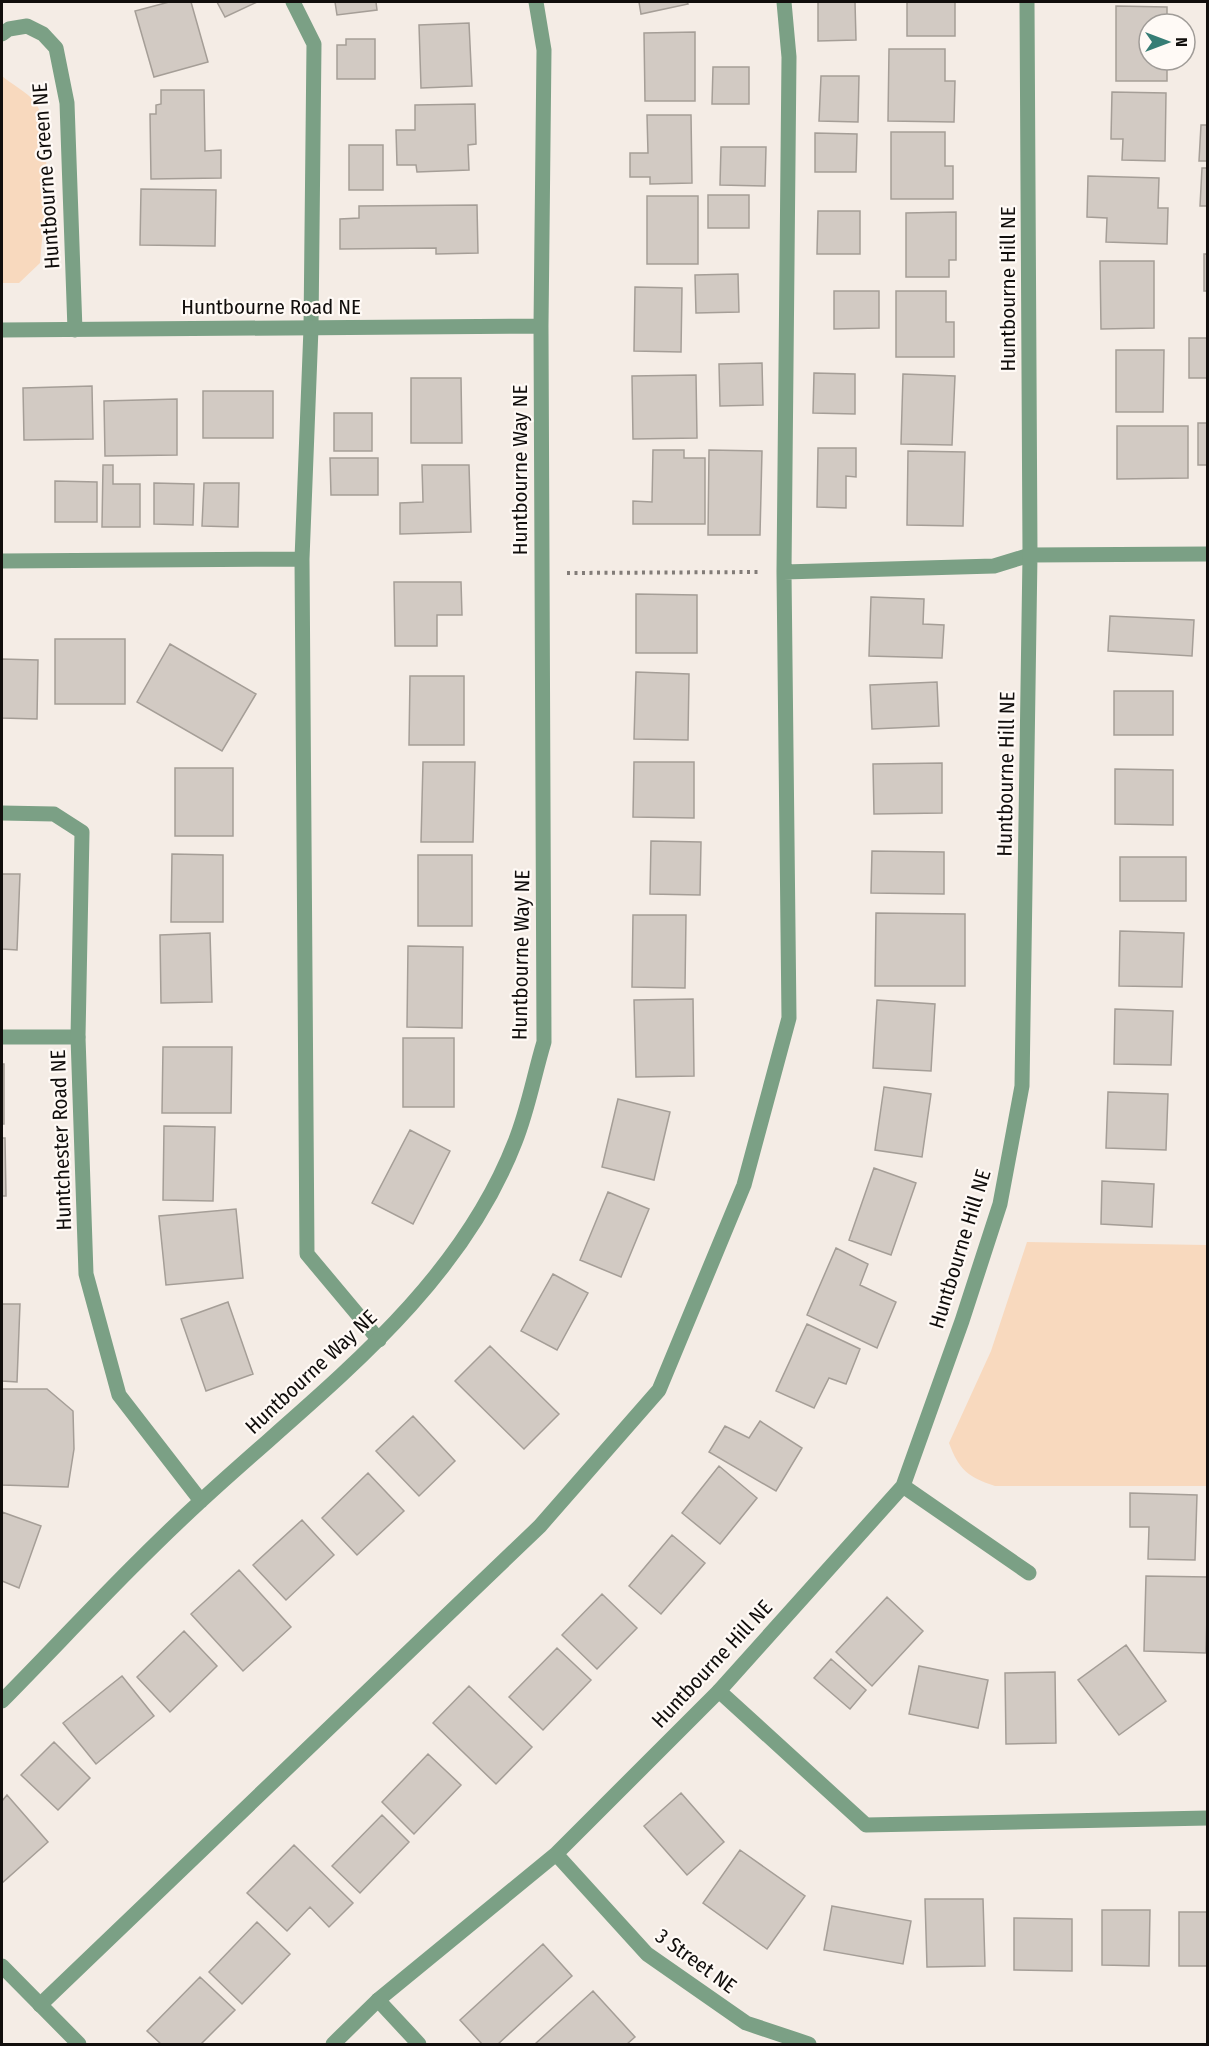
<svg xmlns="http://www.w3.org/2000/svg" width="1209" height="2046" font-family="'Fira Sans Condensed',sans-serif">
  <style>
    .green { fill: #f8d9be }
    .building { fill: #d2cac3; stroke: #a59e97; stroke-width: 1.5 }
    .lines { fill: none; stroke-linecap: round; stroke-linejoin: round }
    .path { stroke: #827c78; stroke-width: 4; stroke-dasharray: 3 4.5; stroke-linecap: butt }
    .lane { stroke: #7ba085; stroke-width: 15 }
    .street { stroke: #7ba085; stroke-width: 15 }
    .labels { text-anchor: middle; stroke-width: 4.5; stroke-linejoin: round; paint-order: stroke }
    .street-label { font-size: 21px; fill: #110e0c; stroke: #fffaf6 }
  </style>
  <rect width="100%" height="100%" fill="#f4ece5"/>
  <!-- green -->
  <path class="green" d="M2 76C11 84 27 92 35 102 55 129 43 228 40 263L19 283H2Z
    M1027 1242 1207 1245V1486H995C968 1477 959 1470 949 1443L991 1351Z"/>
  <!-- building -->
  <path class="building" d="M169 2H191L208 62 154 77 135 11Z
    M217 2H257L225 17Z
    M335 2H376L377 10 337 15Z
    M639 2H687L688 4 641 14Z
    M818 2H855L856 40 818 41Z
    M907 2H955V36H907Z
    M1116 6 1167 7V24H1149V60H1167V81H1116Z
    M469 23 472 86 421 88 419 25Z
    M695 32V101H645L644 33Z
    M346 39H375V79H337V45H346Z
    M889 49H945V81H955L954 122 888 121Z
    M713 67H749V104H712Z
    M821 76H859L858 122 819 121Z
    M161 90H204L205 151 221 150V178L151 179 150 114H156V105L161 104Z
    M1112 92 1166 93 1165 161 1122 160 1123 139H1111Z
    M475 104 476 144 468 145 469 170 417 172 416 165H397L396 130H415V105Z
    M647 115H691L692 183 650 184V177H630V153H648Z
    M1201 125H1208V161H1199Z
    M891 132H945V166H953V199H891Z
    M815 133 857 134 856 172H815Z
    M349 145H383V190H349Z
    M721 147H766L765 186 720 185Z
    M1202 168H1208V206H1200Z
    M1088 176 1159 178 1158 208H1168L1167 244 1106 242 1107 218 1087 217Z
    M141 189 216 190 215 246 140 245Z
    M708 195H749V228H708Z
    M647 196H698V264H647Z
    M477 205 478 253 436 254V248L340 249V219L359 218V206Z
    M818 211H860V254H817Z
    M956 212V260H949V277H906V213Z
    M1204 254H1208V291H1204Z
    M1100 261H1154V328L1101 329Z
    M738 274 739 312 696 313 695 275Z
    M635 287 682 288 681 352 634 351Z
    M834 291H879V328L834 329Z
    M896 291H946V322H954V357H896Z
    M1189 338H1208V378H1189Z
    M1116 350H1164L1163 412H1116Z
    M762 363 763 405 720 406 719 364Z
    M814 373 855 374V414L813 413Z
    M903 374 955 376 952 445 901 444Z
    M696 375 697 438 633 439 632 376Z
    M411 378H461L462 443H411Z
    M92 386 93 439 24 440 23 388Z
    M203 391H273V438H203Z
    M177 399V455L105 456 104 401Z
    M334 413H372V451H334Z
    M1198 423H1208V465H1198Z
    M1117 426H1188V478L1117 479Z
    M818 448H856V477L846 476V508L817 507Z
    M653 450H684V458H705V524H633V501L652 502Z
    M709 450 762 451 760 535H708Z
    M908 451 965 452 963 526 907 525Z
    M330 458H378V495H331Z
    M103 465H113V484H140V527H102Z
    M422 465H469L471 532 400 534V503L423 502Z
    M55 481 97 482V522H55Z
    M154 483 194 484 193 525 154 524Z
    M204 483H239L238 527 202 526Z
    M394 582H461L462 615H437V646H395Z
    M636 594 697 595V653H636Z
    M871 597 924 599 923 624 944 625 942 658 869 656Z
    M1110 616 1194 620 1192 656 1108 651Z
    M55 639H125V704H55Z
    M170 644 256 694 222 751 137 702Z
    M2 659 38 660 37 719 2 718Z
    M636 672 689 674 688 740 634 739Z
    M410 676H464V745H409Z
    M937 682 939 726 872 729 870 685Z
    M1114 691H1173V735H1114Z
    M423 762H475L473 842H421Z
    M634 762H694V818L633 817Z
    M942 763V813L874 814 873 764Z
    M175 768H233V836H175Z
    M1115 769 1173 770V825L1115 824Z
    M651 841 701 842 700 895 650 894Z
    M872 851 944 852V894L871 893Z
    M172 854 223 855V922H171Z
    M418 855H472V926H418Z
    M1120 857H1186V901H1120Z
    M2 874H20L17 950 2 949Z
    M876 913 965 914V986H875Z
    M633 915H686L685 988 632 987Z
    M1120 931 1184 933 1182 987 1119 986Z
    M210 933 212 1002 161 1003 160 935Z
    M408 946 463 947 462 1028 407 1027Z
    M693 999 694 1076 636 1077 634 1000Z
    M877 1000 935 1004 931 1071 873 1068Z
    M1115 1009 1173 1011 1171 1065 1114 1064Z
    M403 1038H454V1107H403Z
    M163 1047H232L231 1113H162Z
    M2 1064H4V1124H2Z
    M884 1087 931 1094 922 1157 875 1150Z
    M1108 1092 1168 1094 1166 1150 1106 1148Z
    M618 1099 670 1112 654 1180 602 1167Z
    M164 1126 215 1127 213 1201 163 1200Z
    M410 1130 450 1151 413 1224 372 1203Z
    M2 1138H5L6 1196H2Z
    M874 1168 916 1183 891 1255 849 1240Z
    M1102 1181 1154 1184 1152 1227 1101 1224Z
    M608 1192 649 1209 621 1277 580 1260Z
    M236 1209 243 1278 166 1285 159 1216Z
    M836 1248 868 1264 860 1285 896 1302 877 1348 807 1315Z
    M553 1274 588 1293 557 1350 521 1331Z
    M228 1302 253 1374 206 1391 181 1319Z
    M2 1304H20L17 1382 2 1381Z
    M807 1324 860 1349 846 1384 829 1378 814 1408 776 1391Z
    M490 1346 559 1414 524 1449 455 1381Z
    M2 1389H47L73 1411 74 1449 68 1487 2 1485Z
    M413 1416 455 1461 419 1496 376 1451Z
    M760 1421 802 1448 776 1491 709 1452 725 1426 749 1438Z
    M719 1466 757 1498 720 1544 682 1513Z
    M368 1473 404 1511 357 1555 322 1518Z
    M1130 1493 1197 1495 1195 1560 1148 1559 1149 1527H1130Z
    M2 1512 41 1526 19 1588 2 1581Z
    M302 1520 334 1555 286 1600 253 1565Z
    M672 1535 705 1563 661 1614 629 1586Z
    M239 1570 291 1627 243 1671 191 1614Z
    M1146 1576 1208 1577 1206 1653 1144 1651Z
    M602 1594 637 1628 597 1669 562 1635Z
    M887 1597 923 1631 872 1686 836 1652Z
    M184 1631 217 1666 170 1712 137 1677Z
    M1126 1645 1166 1701 1119 1735 1078 1680Z
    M557 1648 591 1680 543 1730 509 1697Z
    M831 1659 866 1690 850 1709 814 1678Z
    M919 1666 988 1680 978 1728 909 1714Z
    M1055 1672 1056 1743 1006 1744 1005 1673Z
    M122 1676 154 1716 96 1764 63 1723Z
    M469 1686 532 1747 496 1784 433 1723Z
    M54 1742 90 1778 58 1810 21 1775Z
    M428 1754 461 1785 414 1834 382 1802Z
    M681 1793 724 1842 687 1875 644 1826Z
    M7 1795 48 1842 2 1883V1801Z
    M382 1815 409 1842 360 1893 332 1866Z
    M294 1845 353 1903 329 1927 310 1907 287 1931 247 1893Z
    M740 1850 805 1896 767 1949 703 1903Z
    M925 1899H983L985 1966 927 1967Z
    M832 1906 911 1921 903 1964 824 1950Z
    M1102 1910H1150L1149 1966 1102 1965Z
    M1179 1912H1208V1966H1179Z
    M1014 1918 1072 1919V1971L1014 1970Z
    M257 1922 290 1954 242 2004 209 1972Z
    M543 1944 572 1976 498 2044H482L460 2020Z
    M200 1977 235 2010 201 2044H161L147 2031Z
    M593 1991 635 2037 627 2044H535Z"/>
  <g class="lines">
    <!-- path -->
    <path class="path" d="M567 573 760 572"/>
    <!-- lane -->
    <path class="lane" d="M293 2 314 44 311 328 302 559 307 1254 379 1340
      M2 561 302 559
      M784 572 994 566 1030 555
      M2 1037H78
      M719 1691 866 1825 1208 1818
      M378 2000 419 2044
      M40 2005 540 1526 659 1390 744 1185 789 1018 784 572 789 57 784 2"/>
    <!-- street -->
    <path class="street" d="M2 34 9 29 27 26 43 34 56 48 67 103 75 330
      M2 330 541 326
      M1030 555 1208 554
      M2 813 54 814 82 832 78 1037 86 1274 119 1395 201 1501
      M903 1486 1029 1573
      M2 1701C68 1634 133 1563 203 1499 319 1392 456 1294 515 1142 528 1110 534 1075 544 1042L541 326 544 50 536 2
      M556 1854 647 1954 746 2023 809 2044
      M2 1966 79 2044
      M333 2044 378 2000 556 1854 719 1691 903 1486 962 1321 1000 1204 1022 1086 1030 555 1027 2"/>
  </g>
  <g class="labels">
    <!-- street labels -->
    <g class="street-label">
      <text transform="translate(46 176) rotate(-94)" y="7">Huntbourne Green NE</text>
      <text transform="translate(1008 289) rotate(-90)" y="7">Huntbourne Hill NE</text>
      <text x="271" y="314">Huntbourne Road NE</text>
      <text transform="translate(520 470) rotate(-90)" y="7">Huntbourne Way NE</text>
      <text transform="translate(1006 774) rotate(-89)" y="7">Huntbourne Hill NE</text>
      <text transform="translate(521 955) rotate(-89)" y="7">Huntbourne Way NE</text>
      <text transform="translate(61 1140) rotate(-92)" y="7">Huntchester Road NE</text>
      <text transform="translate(960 1249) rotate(-73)" y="7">Huntbourne Hill NE</text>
      <text transform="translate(311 1372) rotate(-43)" y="7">Huntbourne Way NE</text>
      <text transform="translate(712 1664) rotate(-47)" y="7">Huntbourne Hill NE</text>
      <text transform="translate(696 1961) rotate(36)" y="7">3 Street NE</text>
    </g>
  </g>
  <!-- border -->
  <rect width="1209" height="2046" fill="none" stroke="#110e0c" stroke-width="6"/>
  <!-- north arrow -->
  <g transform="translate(1167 42) rotate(90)"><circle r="28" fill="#fffaf6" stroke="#a09c98" stroke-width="1.5"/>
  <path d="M0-4.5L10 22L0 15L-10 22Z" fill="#367d75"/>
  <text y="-9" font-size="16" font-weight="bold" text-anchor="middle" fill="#110e0c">N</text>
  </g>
</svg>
